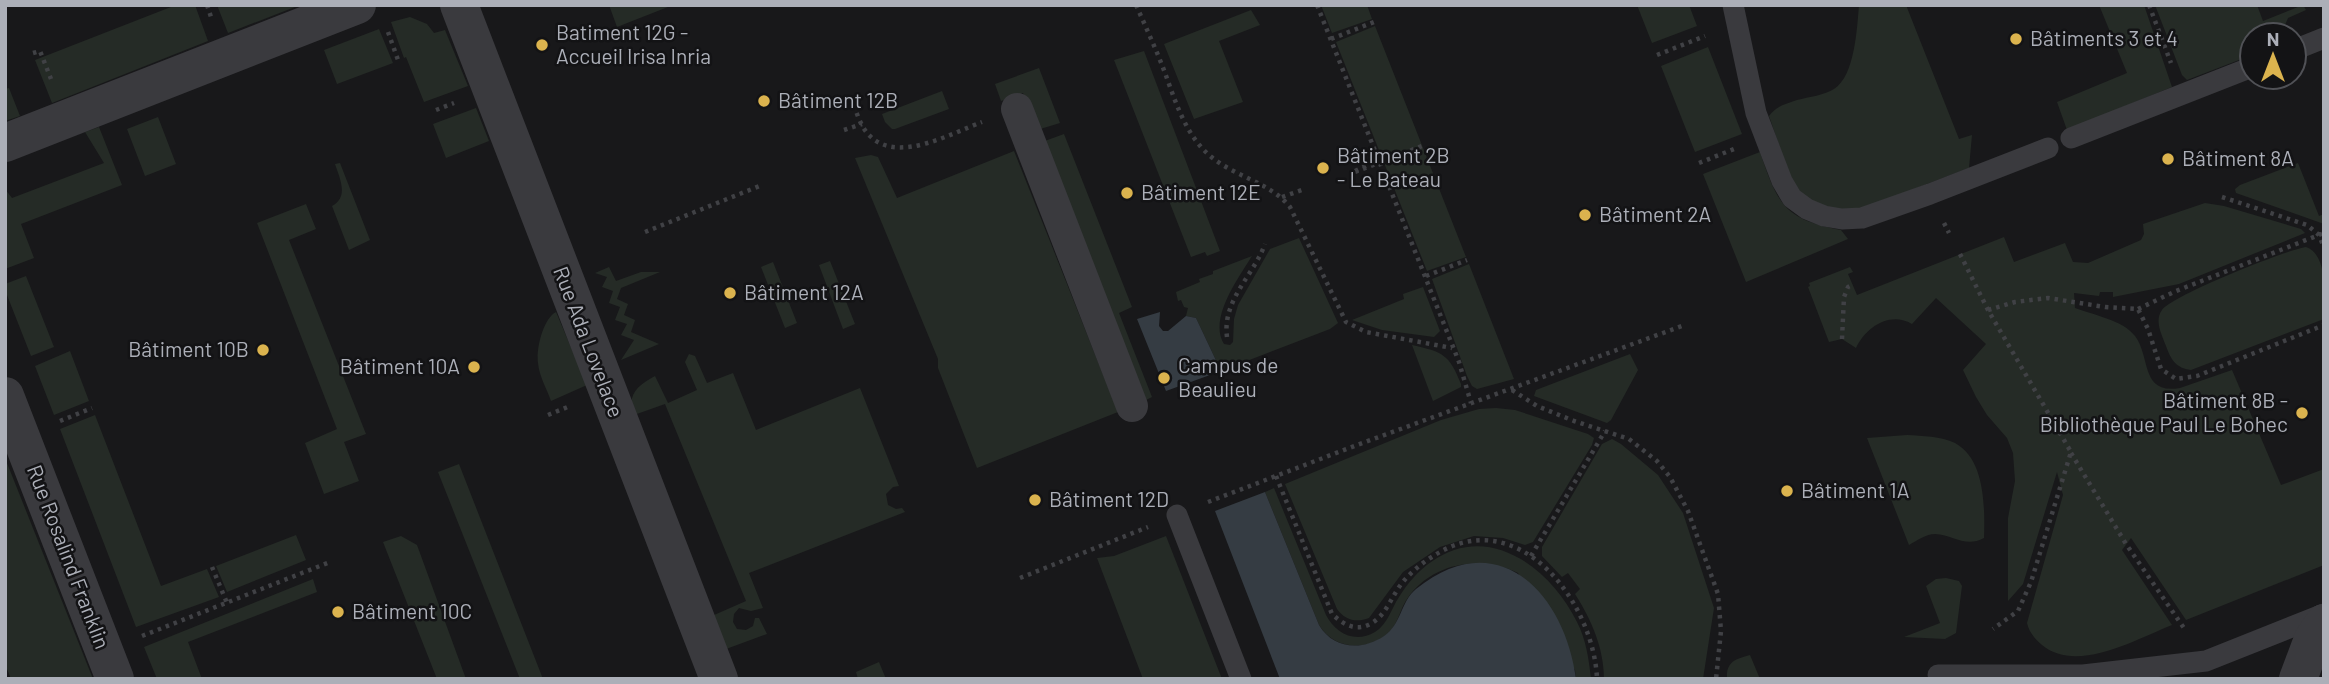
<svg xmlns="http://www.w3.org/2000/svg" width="2329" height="684" font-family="Barlow,sans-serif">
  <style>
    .green { fill: #252b26 }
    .water { fill: #353c43 }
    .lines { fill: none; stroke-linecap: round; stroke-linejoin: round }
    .path { stroke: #404145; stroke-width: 4.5; stroke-dasharray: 3.5 5; stroke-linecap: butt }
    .service { stroke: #3a3a3e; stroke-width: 21 }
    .pedestrian { stroke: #3a3a3e; stroke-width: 32 }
    .minor { stroke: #3a3a3e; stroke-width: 38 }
    .path-bridge { stroke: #404145; stroke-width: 4.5; stroke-dasharray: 3.5 5; stroke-linecap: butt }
    .poi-dot { fill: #dbb34e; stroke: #131315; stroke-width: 2.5 }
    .labels { text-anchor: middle; stroke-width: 5; stroke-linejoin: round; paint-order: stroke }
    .poi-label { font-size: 21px; fill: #acafb8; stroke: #131315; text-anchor: start }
    .street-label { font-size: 21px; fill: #acafb8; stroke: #131315 }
  </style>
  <rect width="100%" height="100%" fill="#18181a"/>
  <!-- green -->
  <path class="green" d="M176 5H195L208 41 52 103 35 60Z
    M217 5H300L228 33Z
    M609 5H673L617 27Z
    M1321 5H1367L1372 19 1332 33Z
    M1637 5H1689L1697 26 1652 43Z
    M1859 5H1906L1959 139 1972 135 1969 168 1867 207 1838 211 1810 200 1799 191 1790 177 1769 116C1776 106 1786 104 1797 100 1809 97 1825 95 1834 89 1855 76 1857 28 1859 5Z
    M2099 5H2144L2172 87 2067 130 2057 102 2127 73Z
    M2155 5H2257L2263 21 2303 5 2306 10 2288 18 2285 25V35H2252V55L2187 80 2182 75Z
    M1251 10 1260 25 1219 41 1243 102 1194 119 1164 44Z
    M410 17 427 24 434 33 445 30 468 86 424 102 406 57 404 58 391 22Z
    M1375 26 1466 257 1427 271 1336 42Z
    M379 29 393 63 337 84 324 50Z
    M1708 47 1742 134 1695 152 1661 66Z
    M1144 51 1220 251 1207 256 1205 252 1191 257 1114 60Z
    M1039 68 1060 123 1037 130 1023 93 1001 101 995 84Z
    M9 88 20 116 5 121V89Z
    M942 91 949 109 895 129H892L885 122 882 114Z
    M476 108 489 141 446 158 433 124Z
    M158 117 176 164 145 176 127 129Z
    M99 127 122 185 21 224 34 258 5 269V189L12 198 104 163 85 132Z
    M1064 134 1132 307 1119 313 1152 397 1144 401 1042 142Z
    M1014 151 1118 412 977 468 938 368V359L855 158 871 155 878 157 897 198Z
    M1760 152C1778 205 1784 219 1841 230L1848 239 1746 282 1703 174Z
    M340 163 370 240 349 250 332 206C349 197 340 179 335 164Z
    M2298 163 2319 216 2324 214V224L2236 193 2235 189 2240 185Z
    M2205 203 2224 206 2301 229 2305 233 2179 284 2113 297V292H2100L2099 296 2074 293 2075 308C2093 315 2123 320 2135 336 2151 357 2140 395 2180 388L2232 370 2281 485 2324 469V565L2186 620 2131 538 2122 550 2172 625C2136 639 2077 674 2042 645 2035 639 2029 632 2027 623L2063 495 2057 472 2023 584 2008 601V518L2015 481 2013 453 2007 438 1987 415 1976 397 1963 370 1986 344 1936 298 1912 324C1890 311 1866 327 1856 348L1842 339 1829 342 1808 287 1810 286 1809 283 1850 267 1853 272 1848 274 1857 295 2004 237 2014 262 2065 243 2073 262 2088 263 2141 240 2144 234 2143 224Z
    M306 204 316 229 289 240 366 434 344 442 359 481 324 494 305 443 337 429 257 223Z
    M1299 238 1338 323 1330 329 1221 371 1196 318 1186 316 1188 308 1184 307 1181 300 1178 301 1176 292 1200 282 1199 279 1213 274V271L1252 256C1239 277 1208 319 1224 344L1230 345 1233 342 1234 319 1238 305 1270 249Z
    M2306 247C2329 255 2324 298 2324 319L2191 370C2176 368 2171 360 2166 346 2162 335 2154 321 2162 310 2173 295 2286 250 2306 247Z
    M830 261 855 324 843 329 819 265Z
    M773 262 797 323 785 328 761 267Z
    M1469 264 1514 379 1477 389 1472 386 1467 376 1432 279Z
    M609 267 616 281 641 272H660L621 288 617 299 628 304 624 315 635 320 631 332 659 344 621 360 634 340 621 335 627 324 615 320 620 307 609 303 613 291 602 287 607 277 595 273Z
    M26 276 54 347 31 356 5 290V284Z
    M1423 287 1440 331 1434 337 1382 330 1352 320 1404 299 1403 294Z
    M556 312 587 385 551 401C547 389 539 376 538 363 536 349 543 319 556 312Z
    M1412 345C1443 352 1449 354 1461 384V387L1433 401Z
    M70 351 89 401 54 415 35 366Z
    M689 354 695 356 707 383 733 373 756 430 860 388 899 486 893 487 886 494 888 505 896 509 902 508 905 512 749 573 763 608 751 611 739 608 734 614 733 622 737 629 746 630 753 626 755 618H759L767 634 718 652 705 619 746 601 665 404 634 415C626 395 638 385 655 376L668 403 697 390 685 362Z
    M1630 354 1638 370 1611 420 1607 423 1534 396 1536 390Z
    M1496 408 1515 410 1588 434 1594 438 1592 445 1533 542 1525 545 1503 538 1474 536 1440 547 1403 572 1369 618C1356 623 1345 620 1337 609L1285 484 1441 420 1479 409Z
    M95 415 161 586 207 569 219 597 136 627 60 429Z
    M1907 435C1922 436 1941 436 1955 443 1985 459 1985 507 1984 538 1965 548 1954 535 1935 534 1926 534 1918 540 1909 545L1867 438Z
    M1612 439 1621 444 1658 475 1683 513 1714 608 1703 679H1604C1604 648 1591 619 1575 594L1580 589 1568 573 1562 577 1542 556V547L1602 444Z
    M5 458 93 679H11L5 664Z
    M459 464 543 679H520L438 472Z
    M1274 488 1326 615C1335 633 1355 644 1375 632 1388 624 1391 609 1399 597 1407 584 1418 571 1431 562 1489 520 1551 569 1577 622 1586 639 1589 660 1591 679H1576L1575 670 1518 573C1481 555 1432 562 1407 599 1400 609 1398 624 1389 632 1368 652 1334 650 1319 625L1265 492Z
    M296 535 306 560 227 592 216 566Z
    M401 536 417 545 466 679H437L383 542Z
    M1166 536 1222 679H1143L1097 558 1114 556Z
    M1946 578 1959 581 1962 586 1956 633 1945 639 1904 637 1940 623 1926 586 1936 579Z
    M313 579 317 592 188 642 202 679H157L144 647Z
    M1750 655 1760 679H1727C1726 662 1735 659 1750 655Z
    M879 662 886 679H858L856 672Z"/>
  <!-- water -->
  <path class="water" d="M1160 312 1159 326 1163 331H1168L1186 316 1196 318 1221 371 1166 391 1137 319Z
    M1265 492 1319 625C1333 649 1362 651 1384 636 1401 625 1401 601 1416 589 1498 522 1565 594 1576 679H1280L1215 511Z"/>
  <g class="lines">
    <!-- path -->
    <path class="path" d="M207 5 211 17
      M1136 5C1145 25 1154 45 1162 65 1174 96 1183 132 1209 155 1234 177 1270 182 1290 207L1346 322 1366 332 1452 348
      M1317 5 1459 362 1471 403
      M2149 5 2171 63
      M388 32 398 60
      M1331 39 1374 22
      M33 53 40 51 51 79
      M1657 55 1705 36
      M851 97C856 110 860 127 870 136 898 164 952 133 982 122
      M436 110 454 103
      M844 130 862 124
      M1699 163 1734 149
      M1355 171 1378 160
      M1282 197 1302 190
      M2222 197 2307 225 2319 235 2324 248
      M1944 223 1949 233
      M645 232 762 185
      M1960 254 1988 310 2071 452 2031 582 2018 611 1993 629
      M1426 276 1467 260
      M2138 309 2176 291 2324 233
      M1988 310 2015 302 2048 298 2105 307 2138 309 2148 329 2161 369 2176 379 2197 376 2324 325
      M1227 337C1222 300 1254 275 1265 244
      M1842 339 1844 297 1848 287 1852 285
      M1512 390 1537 406 1574 421 1629 439 1657 461 1670 477 1688 511 1718 594 1721 631 1716 679
      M548 415 570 406
      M60 421 92 408
      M2071 453 2126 544 2186 631
      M1276 476 1332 614C1343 624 1355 632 1370 624 1386 616 1391 597 1402 583 1411 572 1423 562 1435 555 1518 502 1594 602 1597 679
      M1208 502 1357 445 1682 326
      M1531 556 1605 431
      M212 567 227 603
      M1020 578 1148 527
      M142 636 330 562"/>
    <!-- service -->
    <path class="service" d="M1733 5 1756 113 1782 181 1792 198 1807 209 1824 216 1842 219 1862 218 1930 194 2048 148
      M2294 50 2324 38
      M2071 138 2252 67
      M1177 515 1241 679
      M1938 675H2083L2206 661 2324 614"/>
    <!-- pedestrian -->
    <path class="pedestrian" d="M1017 109 1132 406"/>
    <!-- minor -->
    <path class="minor" d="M459 5 719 679
      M5 143 357 5
      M5 396 115 679
      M2298 679 2313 639 2324 623"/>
    <!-- path-bridge -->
    <path class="path-bridge" d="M1355 172 1422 146"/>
  </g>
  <!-- markers -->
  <g class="poi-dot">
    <circle cx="2016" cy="39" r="7"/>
    <circle cx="542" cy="45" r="7"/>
    <circle cx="764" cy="101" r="7"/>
    <circle cx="2168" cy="159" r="7"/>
    <circle cx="1323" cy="168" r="7"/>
    <circle cx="1127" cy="193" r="7"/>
    <circle cx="1585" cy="215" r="7"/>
    <circle cx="730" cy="293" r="7"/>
    <circle cx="263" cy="350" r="7"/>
    <circle cx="474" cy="367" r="7"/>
    <circle cx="1164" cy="378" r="7"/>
    <circle cx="2302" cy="413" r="7"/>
    <circle cx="1787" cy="491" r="7"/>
    <circle cx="1035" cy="500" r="7"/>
    <circle cx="338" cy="612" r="7"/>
  </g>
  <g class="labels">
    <!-- poi labels -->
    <g class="poi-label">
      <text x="556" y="40">Batiment 12G -<tspan x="556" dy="24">Accueil Irisa Inria</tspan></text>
      <text x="2030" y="46">Bâtiments 3 et 4</text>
      <text x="778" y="108">Bâtiment 12B</text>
      <text x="1337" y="163">Bâtiment 2B<tspan x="1337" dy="24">- Le Bateau</tspan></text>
      <text x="2182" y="166">Bâtiment 8A</text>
      <text x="1141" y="200">Bâtiment 12E</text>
      <text x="1599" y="222">Bâtiment 2A</text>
      <text x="744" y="300">Bâtiment 12A</text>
      <text x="249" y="357" text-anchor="end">Bâtiment 10B</text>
      <text x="1178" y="373">Campus de<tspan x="1178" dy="24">Beaulieu</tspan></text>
      <text x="460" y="374" text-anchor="end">Bâtiment 10A</text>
      <text x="2288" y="408" text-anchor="end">Bâtiment 8B -<tspan x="2288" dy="24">Bibliothèque Paul Le Bohec</tspan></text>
      <text x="1801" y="498">Bâtiment 1A</text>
      <text x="1049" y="507">Bâtiment 12D</text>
      <text x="352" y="619">Bâtiment 10C</text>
    </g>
    <!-- street labels -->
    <g class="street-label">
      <text transform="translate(588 342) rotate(69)" y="7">Rue Ada Lovelace</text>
      <text transform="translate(68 557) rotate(69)" y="7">Rue Rosalind Franklin</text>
    </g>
  </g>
  <!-- border -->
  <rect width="2329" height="684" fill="none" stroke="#acafb8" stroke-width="14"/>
  <!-- north arrow -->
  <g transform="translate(2273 56)"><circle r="33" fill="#131315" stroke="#505156" stroke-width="2"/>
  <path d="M0-5L12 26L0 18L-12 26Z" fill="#dbb34e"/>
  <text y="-10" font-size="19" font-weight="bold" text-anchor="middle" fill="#acafb8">N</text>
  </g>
</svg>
